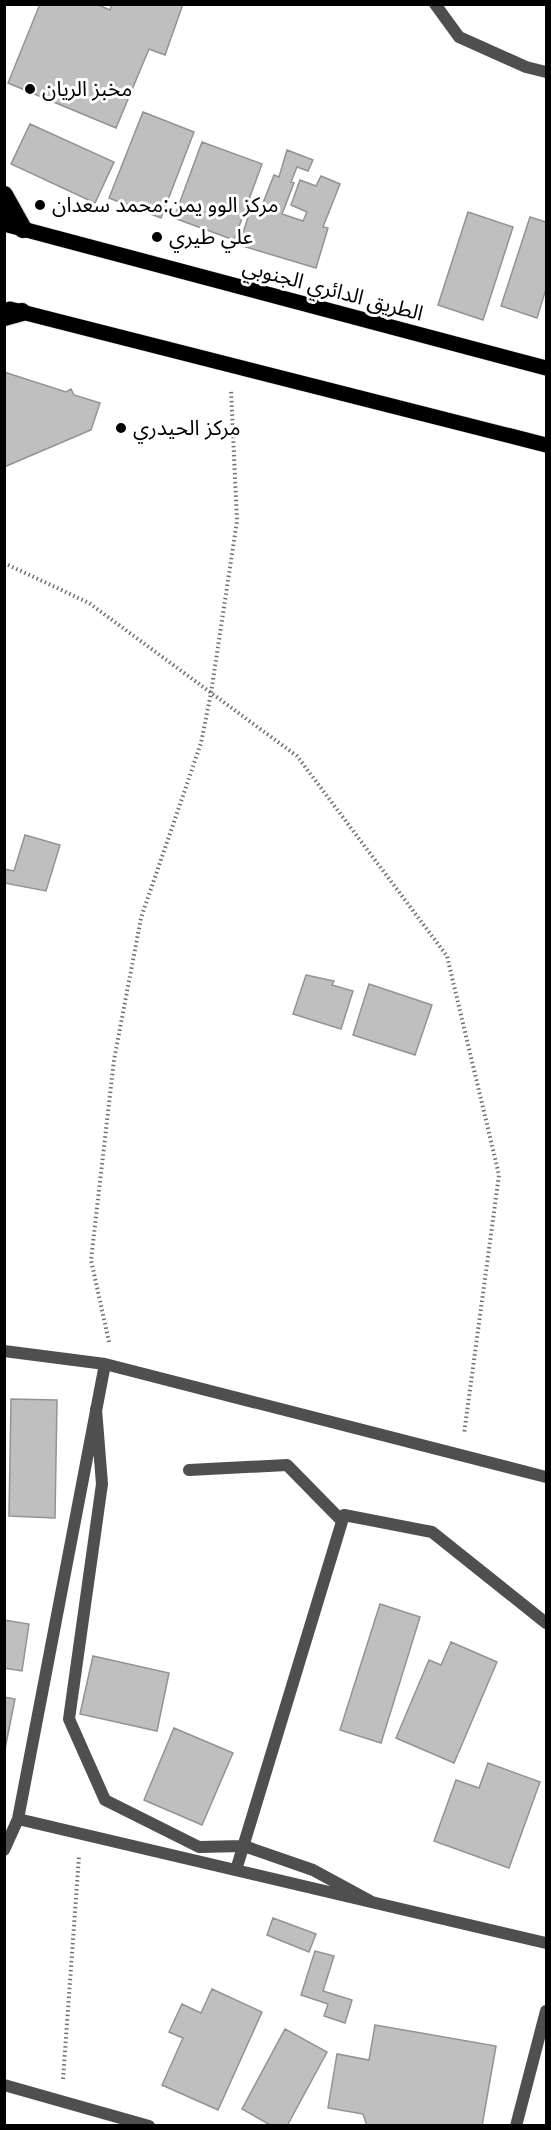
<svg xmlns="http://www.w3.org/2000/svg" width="551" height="2130" font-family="'Open Sans','Noto Sans Arabic',sans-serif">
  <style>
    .building { fill: #bfbfbf; stroke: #939393; stroke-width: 1.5 }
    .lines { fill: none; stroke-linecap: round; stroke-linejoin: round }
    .primary-casing { stroke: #dbdbdb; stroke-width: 16 }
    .highway-casing { stroke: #dbdbdb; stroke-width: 20 }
    .path { stroke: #717171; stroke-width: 4; stroke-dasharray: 1.5 3; stroke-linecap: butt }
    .street { stroke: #4f4f4f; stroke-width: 12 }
    .primary { stroke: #000; stroke-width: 15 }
    .highway { stroke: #000; stroke-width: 18 }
    .poi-dot { fill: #000; stroke: #fff; stroke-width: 2 }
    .labels { text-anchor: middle; stroke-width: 6; stroke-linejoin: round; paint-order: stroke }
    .poi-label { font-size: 21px; fill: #000; stroke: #fff; text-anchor: start }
    .street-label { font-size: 21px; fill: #000; stroke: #fff }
  </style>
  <rect width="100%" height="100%" fill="#fff"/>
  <!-- building -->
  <path class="building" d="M40 4H96L110 10 112 4H183L165 55 149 49 116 128 8 83Z
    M143 112 194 132 161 218 109 198Z
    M30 124 114 162 95 203 11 164Z
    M202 142 262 164 234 240 174 218Z
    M287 150 313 160 308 171 297 167 291 182 294 183 282 214 303 221 307 212 291 205 300 180 316 186 321 176 340 184 323 227 328 228 316 268 239 245 252 205 261 208 274 175 279 177Z
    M468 212 513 227 483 320 438 305Z
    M530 217 546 222V289L537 318 501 306Z
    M4 372 66 392 71 389 74 395 100 403 91 430 4 467Z
    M25 835 60 845 46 891 4 883V869L14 871Z
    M306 975 334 981 332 985 353 991 341 1029 293 1014Z
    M369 984 432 1005 415 1055 353 1035Z
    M11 1399 57 1400 55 1518 9 1516Z
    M380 1604 420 1617 381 1743 340 1730Z
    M4 1620 29 1624 22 1671 4 1668Z
    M451 1642 497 1662 454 1763 396 1738 429 1660 441 1665Z
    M93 1656 169 1673 157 1731 80 1714Z
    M4 1697 15 1699 4 1754Z
    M174 1728 233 1753 202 1825 144 1800Z
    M488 1763 540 1782 509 1868 434 1841 456 1780 479 1788Z
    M273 1918 316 1934 309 1952 267 1935Z
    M315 1951 334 1956 323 1991 352 2000 345 2023 324 2016 328 2004 301 1995Z
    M212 1989 262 2012 218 2110 162 2085 183 2038 169 2032 182 2004 201 2013Z
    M375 2025 496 2046 482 2126H367L363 2114 328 2108 337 2054 369 2060Z
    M285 2029 327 2052 287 2126H272L242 2109Z"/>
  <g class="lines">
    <!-- primary casing -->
    <g class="primary-casing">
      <path id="primary" d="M4 224 546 368
        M10 309 546 445"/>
    </g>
    <!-- highway casing -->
    <g class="highway-casing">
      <path id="highway" d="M4 195 23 229
        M4 317 22 312"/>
    </g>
    <!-- path -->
    <path class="path" d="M4 563 89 603 297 756 447 956 499 1175 464 1434
      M109 1342 91 1260 114 1060 141 918 201 743 211 693 237 521 231 390
      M63 2079 79 1856"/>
    <!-- street -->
    <path class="street" d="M435 4 459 37 526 67 546 72
      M4 1351 105 1364 18 1819
      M105 1364 546 1477
      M96 1409 102 1484 69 1719 105 1800 199 1847 244 1846 313 1870 372 1902
      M189 1470 287 1465 342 1521
      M4 1850 18 1819 546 1943
      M236 1870 344 1515 432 1532 546 1623
      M4 2085 149 2126
      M516 2126 546 2011"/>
    <!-- primary -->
    <use href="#primary" class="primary"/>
    <!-- highway -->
    <use href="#highway" class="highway"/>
  </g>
  <!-- markers -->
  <g class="poi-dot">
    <circle cx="30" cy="89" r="6"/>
    <circle cx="40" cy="205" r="6"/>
    <circle cx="157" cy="237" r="6"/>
    <circle cx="121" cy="428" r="6"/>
  </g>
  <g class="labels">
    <!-- poi labels -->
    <g class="poi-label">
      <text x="42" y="96">مخبز الريان</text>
      <text x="52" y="212">مركز الوو يمن:محمد سعدان</text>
      <text x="169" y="244">علي طيري</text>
      <text x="133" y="435">مركز الحيدري</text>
    </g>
    <!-- street labels -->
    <g class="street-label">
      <text transform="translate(333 290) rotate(15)" y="7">الطريق الدائري الجنوبي</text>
    </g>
  </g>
  <!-- border -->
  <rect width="551" height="2130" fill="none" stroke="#000000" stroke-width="12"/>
</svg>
